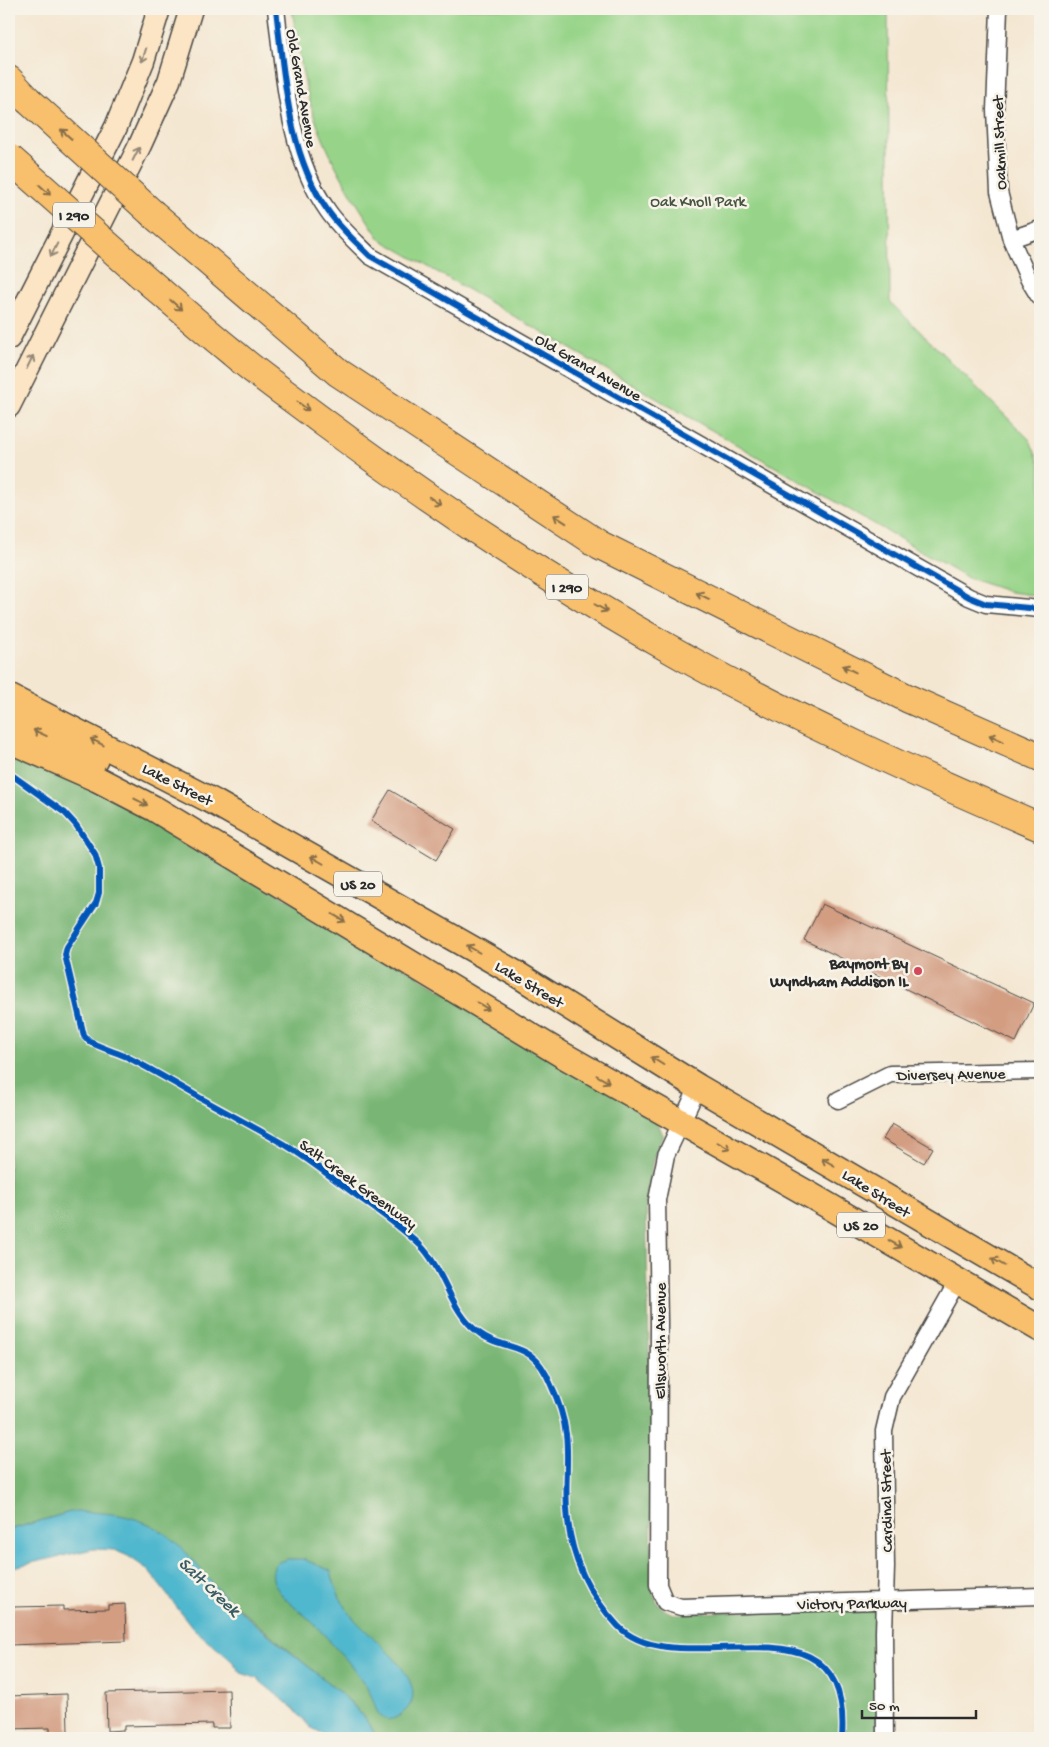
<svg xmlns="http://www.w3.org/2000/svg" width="1049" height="1747" font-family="'Gochi Hand',sans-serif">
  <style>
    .green { fill: #97d489; stroke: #61805a }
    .forest { fill: #79b675; stroke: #527050 }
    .water { fill: #50b7ce; stroke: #3e717c }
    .building { fill: #d39d82 }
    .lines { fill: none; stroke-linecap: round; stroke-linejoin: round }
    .street-casing { stroke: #494744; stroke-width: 19 }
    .secondary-casing { stroke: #494744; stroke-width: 25 }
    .primary-casing { stroke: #494744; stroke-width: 28 }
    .highway-casing { stroke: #494744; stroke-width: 30 }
    .street { stroke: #fff; stroke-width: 16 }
    .secondary { stroke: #fce5c4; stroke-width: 22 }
    .primary { stroke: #f8bf6c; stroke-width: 25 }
    .highway { stroke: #f8bf6c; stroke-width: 28 }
    .highway-bridge-casing { stroke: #494744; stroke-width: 30; stroke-linecap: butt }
    .highway-bridge { stroke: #f8bf6c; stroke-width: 28 }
    .cycleway-casing { stroke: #f7f3e8; stroke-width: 9 }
    .cycleway { stroke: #0057b8; stroke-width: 6 }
    .oneway { stroke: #948878 }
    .oneway2 { stroke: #876e48 }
    .poi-dot { fill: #d1495b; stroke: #f7f3e8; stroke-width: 2 }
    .labels { text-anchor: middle; stroke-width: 5; stroke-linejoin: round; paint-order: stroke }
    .shield { fill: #f7f3e8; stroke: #686764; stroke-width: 1 }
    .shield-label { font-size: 15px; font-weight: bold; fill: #2b2b2b }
    .street-label { font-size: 16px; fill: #2b2b2b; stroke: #f7f3e8 }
    .park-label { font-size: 16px; fill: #465542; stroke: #f7f3e8 }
    .poi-label { font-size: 16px; font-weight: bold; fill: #2b2b2b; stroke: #f7f3e8; text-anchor: end }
    .water-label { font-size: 18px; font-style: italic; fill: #385c64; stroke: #f7f3e8 }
  </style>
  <rect width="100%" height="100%" fill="#f7f3e8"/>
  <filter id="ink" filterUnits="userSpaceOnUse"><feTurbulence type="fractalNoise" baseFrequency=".02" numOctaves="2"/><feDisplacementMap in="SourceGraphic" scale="10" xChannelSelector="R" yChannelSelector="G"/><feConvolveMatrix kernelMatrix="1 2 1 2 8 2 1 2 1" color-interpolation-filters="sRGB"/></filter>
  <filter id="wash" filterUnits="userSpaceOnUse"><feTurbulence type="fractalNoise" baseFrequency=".0096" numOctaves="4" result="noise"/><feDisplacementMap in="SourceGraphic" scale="20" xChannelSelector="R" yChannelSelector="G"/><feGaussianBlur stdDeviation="1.12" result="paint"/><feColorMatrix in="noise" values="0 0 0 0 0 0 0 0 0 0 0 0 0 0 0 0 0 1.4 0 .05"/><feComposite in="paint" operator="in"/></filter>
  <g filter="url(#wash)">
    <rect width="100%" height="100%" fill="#f4e7d2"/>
    <!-- green -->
    <path class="green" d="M292 9H888L890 302 1030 440 1040 465V596L1010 592 968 578 380 239C351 196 323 150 309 99 301 70 297 39 292 9Z"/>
    <!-- forest -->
    <path class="forest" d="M9 747 154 820 655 1116 663 1135 653 1159 646 1200 652 1493 651 1586C655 1600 659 1610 675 1614L863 1606 878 1608 879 1738H377L371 1727 351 1702 231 1602 208 1580 70 1512 9 1530Z"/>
    <!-- water -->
    <path class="water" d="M70 1512C101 1512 131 1513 158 1529 188 1547 205 1579 230 1602 257 1626 287 1649 315 1672 339 1692 363 1710 377 1738H331L310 1727 293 1708 256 1678 241 1673 232 1661 193 1628 147 1569 128 1556 114 1550 93 1549 9 1568V1530Z
      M287 1559H303L331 1571C335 1589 343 1607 356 1621 376 1643 443 1690 397 1717 393 1719 388 1721 383 1718 375 1713 375 1703 371 1695 364 1682 355 1670 345 1658 333 1646 322 1631 309 1619 294 1606 262 1586 276 1563Z"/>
    <g id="blocks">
      <!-- building -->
      <path class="building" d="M390 790 455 829 436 860 371 821Z
        M822 904 1034 1003 1016 1042 804 940Z
        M892 1124 933 1148 924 1163 883 1139Z
        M125 1604 126 1641 9 1645V1611H13V1607L63 1606V1610L108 1609V1605Z
        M229 1690 230 1728H212V1724L124 1726V1730L107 1731 106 1693Z
        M67 1694 68 1732H50V1728L9 1729V1696Z"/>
    </g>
  </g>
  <g filter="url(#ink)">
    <use href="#blocks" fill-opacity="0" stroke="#494744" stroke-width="1"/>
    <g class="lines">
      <!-- street casing -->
      <g class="street-casing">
        <path id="street" d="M276 9C284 75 288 155 328 211 339 227 356 242 370 256L969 597 986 604 1040 609
          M999 9 995 110 999 192 1011 239 1029 280 1040 298
          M1011 239 1040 229
          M698 1087 666 1155 657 1200 659 1323 658 1585 665 1602 681 1607 1040 1596
          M838 1100 890 1074 1040 1071
          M885 1738 884 1632 886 1567 884 1431 892 1397 957 1282"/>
      </g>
      <!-- secondary casing -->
      <g class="secondary-casing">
        <path id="secondary" d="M9 338 116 127 143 61 159 9
          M9 406 140 145 169 81 191 9"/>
      </g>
      <!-- primary casing -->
      <g class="primary-casing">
        <path id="primary" d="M9 697 214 802 515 973 698 1087 1040 1287
          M9 719 95 759
          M9 740 97 779 155 809 561 1054 810 1195 1040 1329"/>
      </g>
      <!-- highway casing -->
      <g class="highway-casing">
        <path id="highway" d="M9 80 28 100
          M153 214 339 373 600 545 909 699 1040 757
          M139 273C170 300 201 327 233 353 260 376 289 396 318 418 434 505 557 586 684 657 799 721 919 775 1040 827"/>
      </g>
      <!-- street -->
      <use href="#street" class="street"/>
      <!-- secondary -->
      <use href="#secondary" class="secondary"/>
      <!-- primary -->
      <use href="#primary" class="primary"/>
      <!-- highway -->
      <use href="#highway" class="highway"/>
      <!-- highway-bridge casing -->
      <g class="highway-bridge-casing">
        <path id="highway-bridge" d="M28 100 153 214
          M9 158 139 273"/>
      </g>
      <!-- highway-bridge -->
      <use href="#highway-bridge" class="highway-bridge"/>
      <!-- cycleway casing -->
      <g class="cycleway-casing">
        <path id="cycleway" d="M276 9C284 75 288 155 328 211 339 227 356 242 370 256L969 597 986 604 1040 609
          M9 773 65 813 76 825 95 854 99 868V893L96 903 67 947 65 955 84 1036 90 1042C102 1048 115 1052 127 1057 151 1069 174 1083 197 1096 227 1113 258 1129 287 1146 308 1159 328 1175 348 1189 372 1207 398 1224 420 1245 443 1268 449 1305 472 1327 502 1356 531 1334 551 1385 558 1400 564 1417 566 1434 569 1458 565 1483 567 1508 569 1553 587 1593 618 1626 679 1689 853 1582 842 1738"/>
      </g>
      <!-- cycleway -->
      <use href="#cycleway" class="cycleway"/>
    </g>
    <!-- one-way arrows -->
    <defs><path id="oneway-shaft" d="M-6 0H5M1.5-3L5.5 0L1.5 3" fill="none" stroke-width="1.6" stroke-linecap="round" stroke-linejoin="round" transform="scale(1.25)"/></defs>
    <g class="oneway">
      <use href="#oneway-shaft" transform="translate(144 55) rotate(108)"/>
      <use href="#oneway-shaft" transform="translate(136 154) rotate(-63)"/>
      <use href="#oneway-shaft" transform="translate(54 250) rotate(117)"/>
      <use href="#oneway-shaft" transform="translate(30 362) rotate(-64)"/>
    </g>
    <g class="oneway2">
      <use href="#oneway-shaft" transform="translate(66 134) rotate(-138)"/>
      <use href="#oneway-shaft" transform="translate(45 190) rotate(42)"/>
      <use href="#oneway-shaft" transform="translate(176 305) rotate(41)"/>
      <use href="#oneway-shaft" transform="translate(303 406) rotate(37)"/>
      <use href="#oneway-shaft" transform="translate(435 501) rotate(35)"/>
      <use href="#oneway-shaft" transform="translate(560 519) rotate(-147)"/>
      <use href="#oneway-shaft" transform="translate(703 596) rotate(-154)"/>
      <use href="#oneway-shaft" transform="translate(601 608) rotate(30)"/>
      <use href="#oneway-shaft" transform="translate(849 669) rotate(-154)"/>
      <use href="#oneway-shaft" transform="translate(40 733) rotate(-155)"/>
      <use href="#oneway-shaft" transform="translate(996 738) rotate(-156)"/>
      <use href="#oneway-shaft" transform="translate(97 742) rotate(-153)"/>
      <use href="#oneway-shaft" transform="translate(141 802) rotate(27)"/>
      <use href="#oneway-shaft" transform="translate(317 860) rotate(-150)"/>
      <use href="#oneway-shaft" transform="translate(339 918) rotate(31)"/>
      <use href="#oneway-shaft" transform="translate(473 949) rotate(-150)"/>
      <use href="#oneway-shaft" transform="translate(483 1006) rotate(32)"/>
      <use href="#oneway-shaft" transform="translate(657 1061) rotate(-148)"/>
      <use href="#oneway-shaft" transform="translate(603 1079) rotate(30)"/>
      <use href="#oneway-shaft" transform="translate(724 1146) rotate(30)"/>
      <use href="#oneway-shaft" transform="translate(828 1162) rotate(-150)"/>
      <use href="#oneway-shaft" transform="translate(895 1244) rotate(31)"/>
      <use href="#oneway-shaft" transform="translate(998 1262) rotate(-150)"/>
    </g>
  </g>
  <!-- markers -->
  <circle class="poi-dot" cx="918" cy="971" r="5"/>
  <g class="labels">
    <!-- shield labels -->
    <g class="shield">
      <rect x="53" y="202.5" width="42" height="25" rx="4"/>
      <rect x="546" y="574.5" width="42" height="25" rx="4"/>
      <rect x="334" y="871.5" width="48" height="25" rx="4"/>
      <rect x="837" y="1212.5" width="48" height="25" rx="4"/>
    </g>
    <g class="shield-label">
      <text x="74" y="220">I 290</text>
      <text x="567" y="592">I 290</text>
      <text x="358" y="889">US 20</text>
      <text x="861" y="1230">US 20</text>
    </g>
    <!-- street labels -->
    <g class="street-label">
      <text transform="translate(303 88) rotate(80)" y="6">Old Grand Avenue</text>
      <text transform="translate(998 143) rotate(-92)" y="6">Oakmill Street</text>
      <text transform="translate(589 366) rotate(30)" y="6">Old Grand Avenue</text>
      <text transform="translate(178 783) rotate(27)" y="6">Lake Street</text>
      <text transform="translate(530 983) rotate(31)" y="6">Lake Street</text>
      <text transform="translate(951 1073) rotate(-1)" y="6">Diversey Avenue</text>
      <text transform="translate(359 1183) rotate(36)" y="6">Salt Creek Greenway</text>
      <text transform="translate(877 1192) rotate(32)" y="6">Lake Street</text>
      <text transform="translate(659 1341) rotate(-90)" y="6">Ellsworth Avenue</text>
      <text transform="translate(885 1501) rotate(-91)" y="6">Cardinal Street</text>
      <text transform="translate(852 1602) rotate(-1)" y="6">Victory Parkway</text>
    </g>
    <!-- park labels -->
    <g class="park-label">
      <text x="698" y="206">Oak Knoll Park</text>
    </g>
    <!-- poi labels -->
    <g class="poi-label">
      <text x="908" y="968">Baymont By<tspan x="908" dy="18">Wyndham Addison IL</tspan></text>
    </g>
    <!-- water labels -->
    <g class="water-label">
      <text transform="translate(210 1586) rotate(43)" y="6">Salt Creek</text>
    </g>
  </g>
  <!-- margin -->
  <rect width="1049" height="1747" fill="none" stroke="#f7f3e8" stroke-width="30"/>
  <!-- scale -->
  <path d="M862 1710v8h114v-8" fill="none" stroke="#2b2b2b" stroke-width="2.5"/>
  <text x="869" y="1710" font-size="15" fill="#2b2b2b" stroke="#f7f3e8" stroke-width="4" paint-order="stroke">50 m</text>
</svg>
